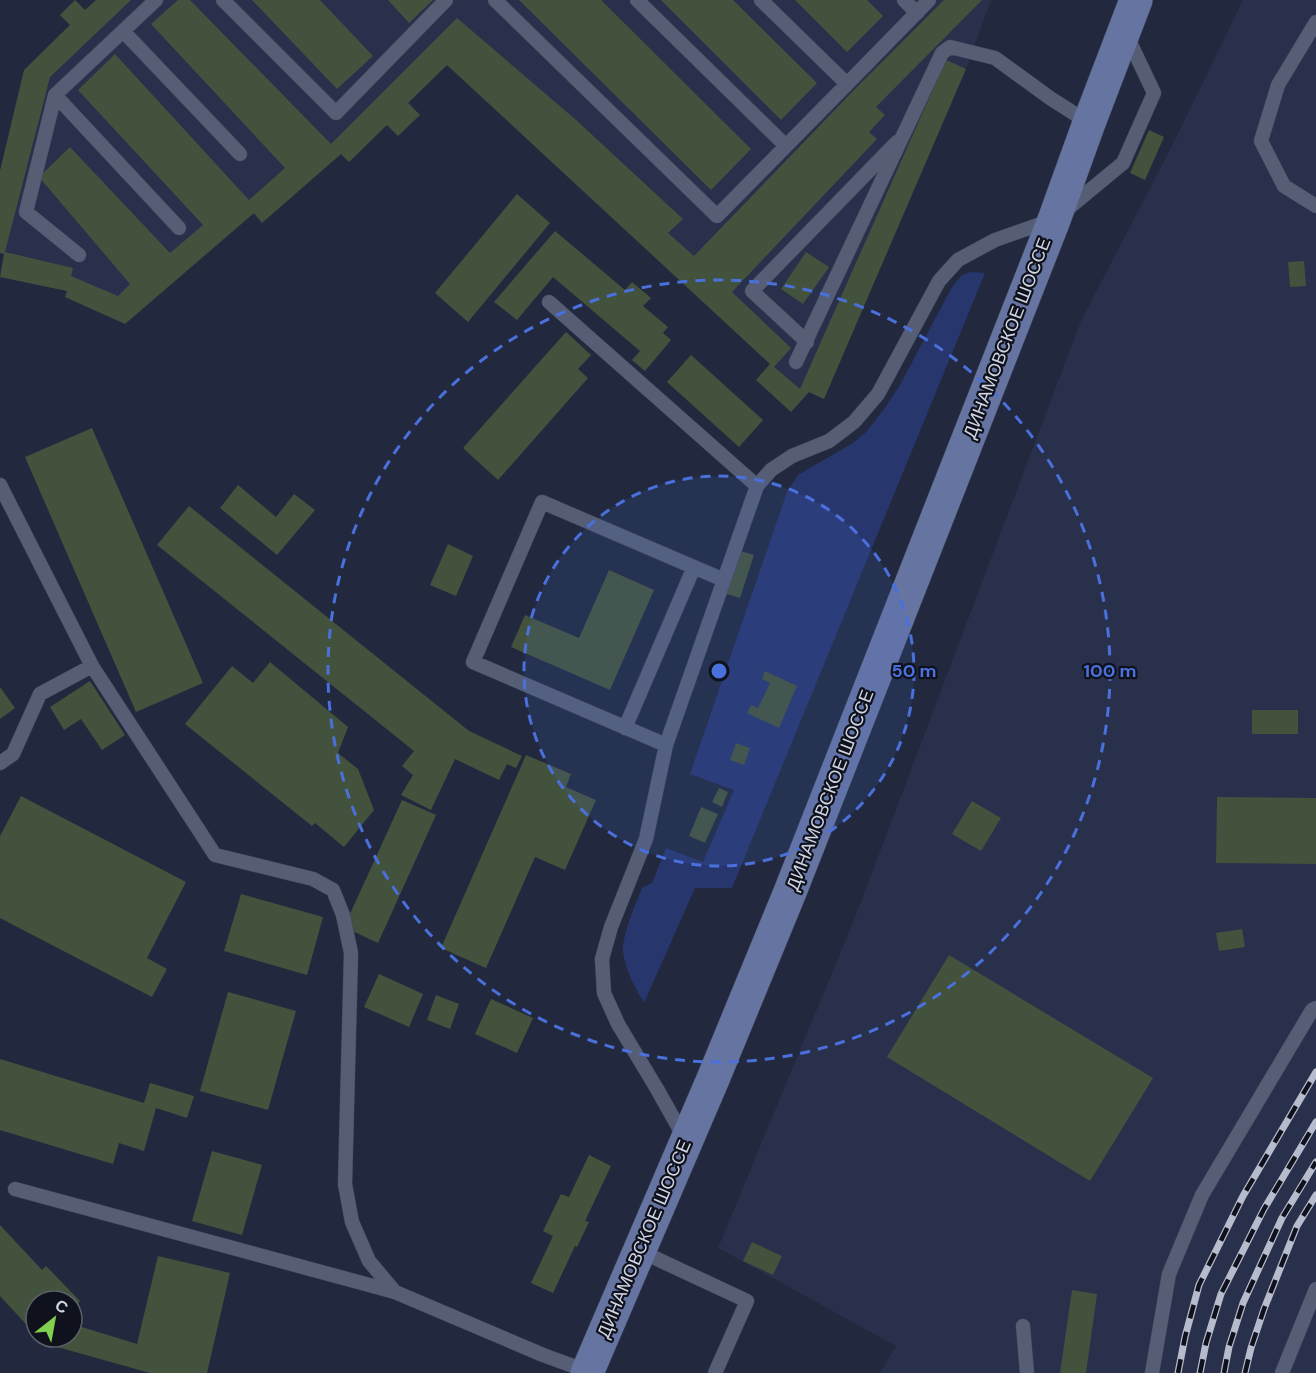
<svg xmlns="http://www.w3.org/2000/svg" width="1316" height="1373" font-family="'DM Sans',sans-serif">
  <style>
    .built { fill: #28304c }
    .green { fill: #28366e }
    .building { fill: #43523c }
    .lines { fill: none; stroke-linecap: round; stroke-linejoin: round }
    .service-casing { stroke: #3f4457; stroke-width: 15 }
    .primary-casing { stroke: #3f4457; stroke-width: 34 }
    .service { stroke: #565e76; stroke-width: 14 }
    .primary { stroke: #6674a2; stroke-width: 33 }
    .rail-casing { stroke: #b7bccc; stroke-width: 7 }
    .rail { stroke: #0f121c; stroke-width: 4.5; stroke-dasharray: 14; stroke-linecap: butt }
    .ring { fill: none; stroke: #4a70db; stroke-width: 3; stroke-dasharray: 10 8 }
    .labels { text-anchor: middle; stroke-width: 4.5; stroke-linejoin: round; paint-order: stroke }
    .street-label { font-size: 18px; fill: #d0d5e4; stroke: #0f121c }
    .centre { fill: #4a70db; stroke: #0f121c; stroke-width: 3 }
    .ring-label { font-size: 18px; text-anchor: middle; font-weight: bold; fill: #4a70db; stroke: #0f121c; stroke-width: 4.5; stroke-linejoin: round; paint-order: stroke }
  </style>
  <rect width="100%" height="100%" fill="#22293e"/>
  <!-- built -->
  <path class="built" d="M75 0 85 10 96 0H991L966 69 824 399 809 392 791 412 756 380 770 364 447 65 409 102 420 115 398 136 387 125 349 162 341 154 262 222 253 214 125 324 65 297 67 291 0 277 4 254 0 253V171L24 70 70 25 60 15Z
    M1243 0H1316V1373H880L896 1346 718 1248 856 915 1081 321 1174 142Z"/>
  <!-- green -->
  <path class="green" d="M970 272 985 273 732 888H695L644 1003C635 987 625 970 623 951 622 935 636 904 642 888L652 883 666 848 703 862 734 790 690 774 787 492 798 475 853 443 866 432 885 408 900 385 952 287 961 276Z"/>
  <!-- building -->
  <path class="building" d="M75 0 85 10 96 0H131L50 77 5 252 73 268 71 276 118 296 130 284 39 177 70 147 170 253 203 225 78 90 115 54 249 200 285 168 151 24 178 0H190L331 144 457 18 575 119 683 219 668 233 694 256 854 90 944 0H982L876 107 885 115 869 132 877 139 732 292 791 348 774 367 800 389 946 60 966 69 824 399 809 392 791 412 756 380 770 364 447 65 408 103 420 115 398 136 387 125 349 162 341 154 262 223 254 213 125 324 65 297 67 291 0 277 4 254 0 253V171L24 70 70 25 60 15Z
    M252 0H320L373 56 337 89Z
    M388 0H433L409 23Z
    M519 0H601L751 149 711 190Z
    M661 0H733L817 83 781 120Z
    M795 0H867L883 16 847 52Z
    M1149 130 1164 137 1145 180 1130 173Z
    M517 194 550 223 468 322 435 293Z
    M555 231 625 290 632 282 651 298 643 306 668 327 663 333 671 340 645 371 632 360 640 351 553 277 517 320 494 302Z
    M806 252 829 267 803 304 781 289Z
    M1304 261 1306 286 1290 287 1288 262Z
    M566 332 591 355 578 369 588 378 498 480 463 448Z
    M691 355 763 420 739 447 667 382Z
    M92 428 203 683 136 712 25 457Z
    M238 485 276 517 294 494 315 510 277 555 220 508Z
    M189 506 469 731 522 756 516 768 507 764 499 780 455 759 431 810 401 795 413 775 402 766 414 751 157 545Z
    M448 544 473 556 456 596 430 585Z
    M730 548 754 555 740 598 716 591Z
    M609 570 654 590 610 690 511 647 525 615 579 638Z
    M270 662 348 727 338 753 358 769 374 810 344 847 315 823 312 826 185 724 232 666 253 683Z
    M765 671 797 686 779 728 747 713 751 705 758 708 770 683 762 679Z
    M90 681 125 735 102 750 81 719 64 730 50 707Z
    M0 687 15 708 0 719Z
    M1252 710H1298V734H1252Z
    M736 743 750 748 744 765 730 760Z
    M526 755 571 774 566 787 596 800 565 870 535 857 486 968 441 948Z
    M719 788 728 792 722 807 712 802Z
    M21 796 186 882 147 958 167 969 152 997 0 918V836Z
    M1217 797 1316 798V864L1216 863Z
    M402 800 436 815 378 943 344 927Z
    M972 801 1001 818 981 851 952 834Z
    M701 807 718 814 705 843 689 836Z
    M241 894 323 917 307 975 224 951Z
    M1242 929 1245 947 1219 951 1216 933Z
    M949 955 1153 1078 1090 1181 887 1057Z
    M379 974 423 994 409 1027 364 1007Z
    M228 992 296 1011 268 1110 200 1091Z
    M436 995 459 1004 450 1029 427 1020Z
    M491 999 533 1018 517 1053 475 1034Z
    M0 1059 144 1103 150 1083 194 1096 187 1118 156 1108 144 1151 119 1143 113 1164 0 1130Z
    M212 1151 262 1165 242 1235 192 1221Z
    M589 1155 611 1166 585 1221 589 1222 577 1247 575 1246 553 1293 531 1283 553 1236 543 1231 561 1194 569 1197Z
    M0 1225 42 1270 46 1266 80 1301 72 1309V1301H36V1335L0 1296Z
    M752 1242 782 1256 773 1275 743 1261Z
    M158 1256 230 1273 207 1373H150L43 1343 38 1337H72V1324L137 1344Z
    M1072 1290 1097 1294 1086 1373H1060Z"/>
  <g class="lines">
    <!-- service casing -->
    <g class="service-casing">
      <path id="service" d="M223 0 336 113 446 0
        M495 0 717 216 786 146 637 0
        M761 0 847 84 929 0
        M904 0 917 13
        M1316 22 1278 85 1261 141 1284 186 1316 206
        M123 31 240 154
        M55 95 179 228
        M786 146 847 84
        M1065 211 1123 163 1154 93 1127 36
        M79 255 26 212 55 95 156 0
        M549 302 757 486
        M807 342 752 291 897 142
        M796 362 942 53 950 47 995 58 1050 98 1089 123
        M0 485 92 666 215 855 313 879 333 890 343 915 351 953 345 1184 352 1222 369 1261 395 1292 543 1355 587 1371
        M625 728 694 567
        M666 745 473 662 542 502 724 580
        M0 763 13 754 40 694 92 666
        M684 1137 657 1089 618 1024 604 993 602 959 611 927 646 839 666 745 757 486 771 470 792 456 829 441 854 422 878 394 939 281 958 260 995 240 1049 221
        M15 1189 395 1292
        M640 1251 747 1301 715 1373
        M1023 1326 1027 1373
        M1152 1373 1169 1274 1202 1195 1312 1010 1316 1008
        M1282 1373 1316 1289"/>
    </g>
    <!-- primary casing -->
    <g class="primary-casing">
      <path id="primary" d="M587 1373 713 1079 790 892 1054 220 1089 123 1136 0"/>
    </g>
    <!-- service -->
    <use href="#service" class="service"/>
    <!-- primary -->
    <use href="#primary" class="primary"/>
    <!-- rail casing -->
    <g class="rail-casing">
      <path id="rail" d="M1178 1373 1185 1337 1199 1285 1243 1196 1316 1072
        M1200 1373 1206 1343 1221 1294 1264 1209 1316 1122
        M1224 1373 1229 1347 1243 1303 1282 1218 1316 1162
        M1245 1373 1251 1348 1264 1309 1297 1226 1316 1195"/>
    </g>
    <!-- rail -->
    <use href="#rail" class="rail"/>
  </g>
  <!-- distance rings -->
  <circle cx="719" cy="671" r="195" fill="#4a70db" fill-opacity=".12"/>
  <g class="ring">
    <circle cx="719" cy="671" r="195"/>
    <circle cx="719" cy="671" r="391"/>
  </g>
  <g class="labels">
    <!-- street labels -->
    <g class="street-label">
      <text transform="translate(1007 338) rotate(-69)" y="6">ДИНАМОВСКОЕ ШОССЕ</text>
      <text transform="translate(830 790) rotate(-69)" y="6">ДИНАМОВСКОЕ ШОССЕ</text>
      <text transform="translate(644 1239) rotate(-67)" y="6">ДИНАМОВСКОЕ ШОССЕ</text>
    </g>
  </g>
  <circle cx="719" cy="671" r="9" class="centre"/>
  <g class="ring-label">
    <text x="914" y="677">50 m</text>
    <text x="1110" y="677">100 m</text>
  </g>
  <!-- north arrow -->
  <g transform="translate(54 1319) rotate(31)"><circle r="28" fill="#0f121c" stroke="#5c606c" stroke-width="1.5"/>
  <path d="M0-4.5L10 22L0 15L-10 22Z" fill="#82d04f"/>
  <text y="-9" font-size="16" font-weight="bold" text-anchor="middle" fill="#d0d5e4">С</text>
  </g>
</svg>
